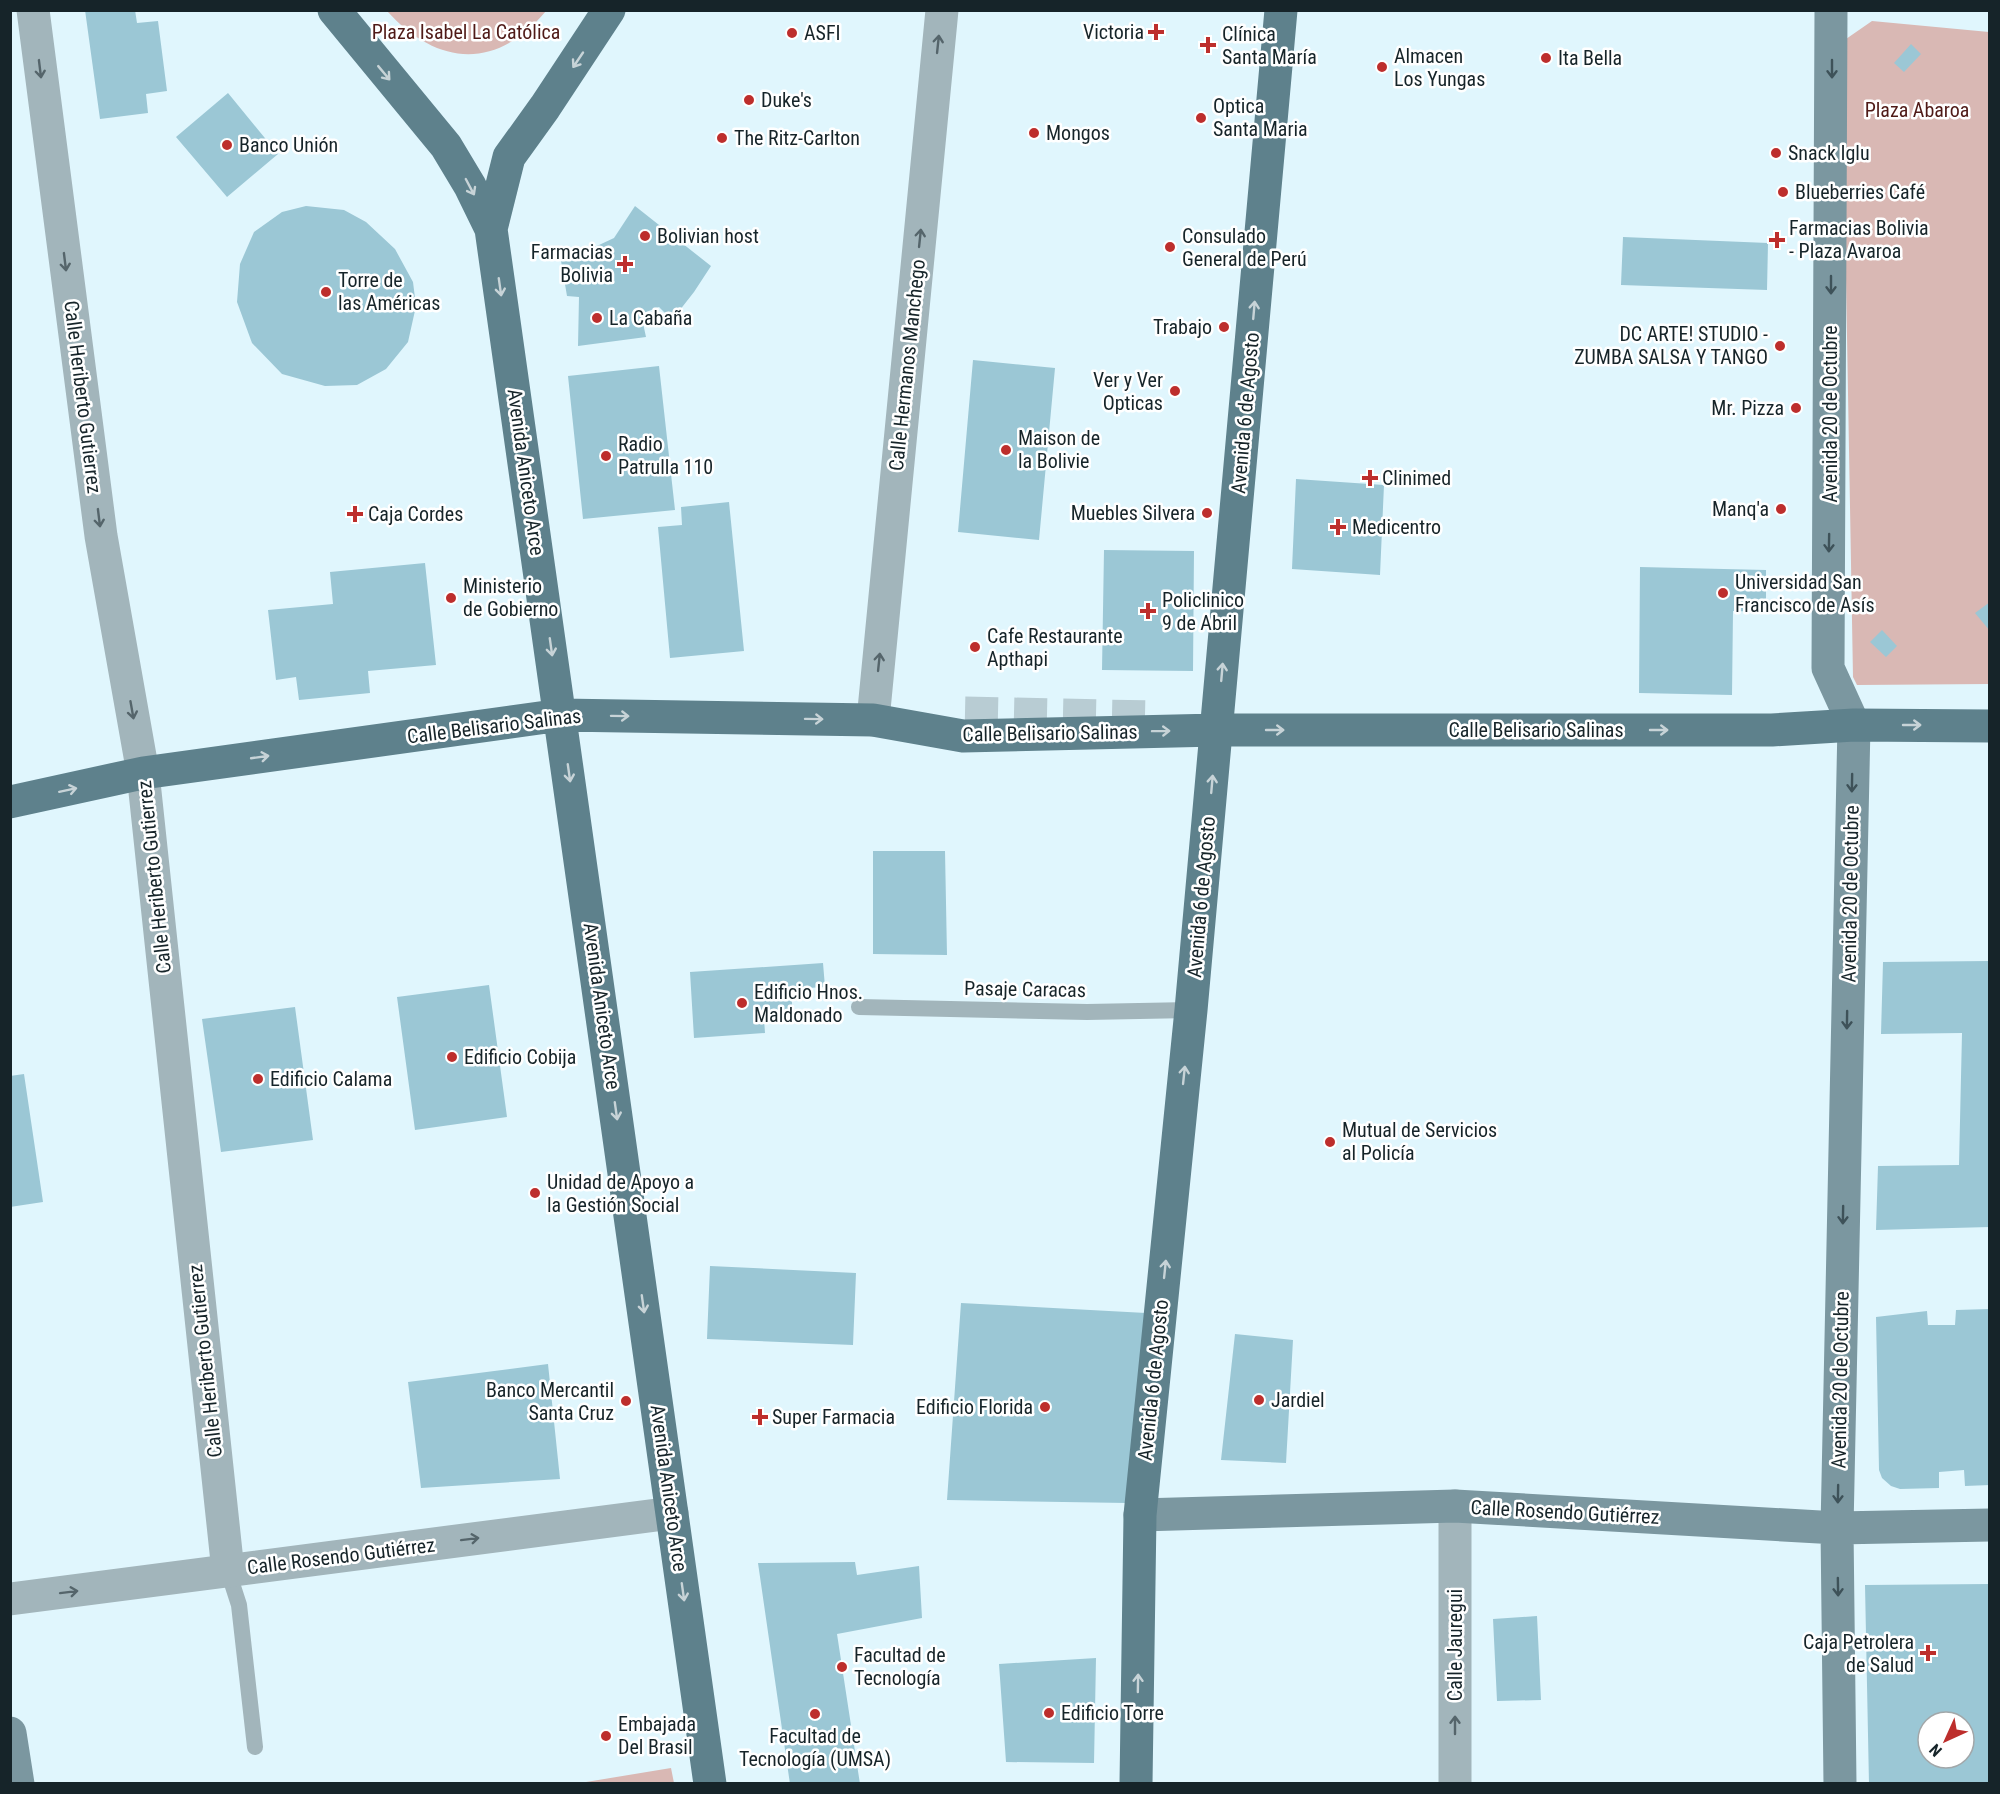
<svg xmlns="http://www.w3.org/2000/svg" width="2000" height="1794" font-family="'Roboto Condensed',sans-serif">
  <style>
    .green { fill: #d9b8b4 }
    .building { fill: #9bc7d5; fill-rule: evenodd }
    .lines { fill: none; stroke-linecap: round; stroke-linejoin: round }
    .primary-tunnel { stroke: #b8ccd3; stroke-width: 33; stroke-dasharray: 33 16; stroke-linecap: butt }
    .lane { stroke: #a2b5bb; stroke-width: 16 }
    .street { stroke: #a2b5bb; stroke-width: 33 }
    .secondary { stroke: #7b97a0; stroke-width: 33 }
    .primary { stroke: #5e818c; stroke-width: 33 }
    .oneway { stroke: #55656b }
    .oneway2 { stroke: #c7d3d7 }
    .oneway3 { stroke: #3e5259 }
    .poi-dot { fill: #bd2e2c; stroke: #fff; stroke-width: 2 }
    .labels { text-anchor: middle; stroke-width: 5; stroke-linejoin: round; paint-order: stroke }
    .park-label { font-size: 20px; fill: #4f1a17; stroke: #fff }
    .poi-label { font-size: 20px; fill: #162429; stroke: #fff; text-anchor: start }
    .street-label { font-size: 20px; fill: #162429; stroke: #fff }
  </style>
  <rect width="100%" height="100%" fill="#e0f6fd"/>
  <!-- green -->
  <path class="green" d="M387 11H546C496 71 437 66 387 11Z
    M1872 21 1989 32V684L1857 685 1853 677 1842 52 1846 39Z
    M671 1768 674 1783H580Z"/>
  <!-- building -->
  <path class="building" d="M85 10H135L137 23 158 21 167 91 146 94 148 113 100 119Z
    M1911 44 1921 54 1904 72 1894 63Z
    M228 93 278 154 227 197 176 137Z
    M306 206 344 210 366 222 395 249 413 282 416 306 408 342 386 369 357 385 325 386 282 374 252 343 237 302 240 264 254 232 282 212Z
    M635 206 711 266 694 292 672 320 659 307 641 314 646 337 578 346 579 297 567 296 560 255 584 252 614 238Z
    M1623 237 1768 243 1767 290 1621 285Z
    M973 360 1055 368 1039 540 958 532Z
    M659 366 675 510 583 519 568 376Z
    M1296 479 1384 485 1380 575 1292 569Z
    M729 502 744 651 670 658 658 527 682 525 681 507Z
    M1104 550 1194 551 1193 671 1102 670Z
    M425 563 436 665 368 671 370 693 299 700 296 677 276 680 268 610 333 604 330 572Z
    M1640 567 1766 570V612L1733 611 1732 695 1639 693Z
    M1990 602V631L1975 613Z
    M1882 630 1897 646 1886 657 1870 642Z
    M873 851H945L947 955 873 954Z
    M1990 961V1227L1876 1230 1878 1166 1959 1165 1962 1033 1881 1034 1883 962Z
    M823 963 825 987 791 989 793 1017 764 1019 765 1033 694 1038 690 972Z
    M489 985 507 1117 415 1130 397 997Z
    M295 1007 313 1140 221 1152 202 1019Z
    M24 1074 43 1202 10 1207V1076Z
    M710 1266 856 1273 853 1345 707 1339Z
    M961 1303 1146 1313 1127 1503 947 1500Z
    M1990 1309V1485L1965 1486 1964 1470 1939 1472V1488L1900 1489 1891 1486 1882 1478 1879 1470 1876 1317 1927 1311 1928 1325H1955L1956 1310Z
    M1235 1334 1293 1340 1286 1463 1221 1460Z
    M548 1364 560 1479 421 1488 408 1382Z
    M855 1562 857 1575 919 1566 922 1618 837 1634 860 1784H790L758 1563Z
    M1990 1584V1784H1869L1865 1585ZM1928 1722H1964V1758H1928Z
    M1537 1616 1541 1700 1497 1701 1493 1619Z
    M1096 1658 1094 1763 1006 1762 999 1664Z"/>
  <g class="lines">
    <!-- primary-tunnel -->
    <path class="primary-tunnel" d="M965 713 1152 717"/>
    <!-- lane -->
    <path class="lane" d="M859 1007 1087 1012 1191 1010
      M228 1571 239 1605 255 1747"/>
    <!-- street -->
    <path class="street" d="M33 10 101 536 143 773 228 1571
      M873 720 942 10
      M1455 1506V1784
      M10 1599 672 1513"/>
    <!-- secondary -->
    <path class="secondary" d="M1831 10 1828 668 1854 725 1837 1528 1840 1784
      M1140 1515 1455 1506 1837 1528 1990 1525
      M10 1733 18 1784"/>
    <!-- primary -->
    <path class="primary" d="M334 10 446 146 470 186 491 229 710 1784
      M491 229 509 157 545 107 609 10
      M10 802 143 773 561 715 873 720 963 736 1217 730H1772L1854 725 1990 726
      M1136 1784 1140 1515 1191 1010 1281 10"/>
  </g>
  <!-- one-way arrows -->
  <defs><path id="oneway-shaft" d="M-6 0H5M1.5-3L5.5 0L1.5 3" fill="none" stroke-width="1.6" stroke-linecap="round" stroke-linejoin="round" transform="scale(1.5)"/></defs>
  <g class="oneway">
    <use href="#oneway-shaft" transform="translate(938 44) rotate(-84)"/>
    <use href="#oneway-shaft" transform="translate(40 69) rotate(83)"/>
    <use href="#oneway-shaft" transform="translate(920 238) rotate(-84)"/>
    <use href="#oneway-shaft" transform="translate(65 262) rotate(83)"/>
    <use href="#oneway-shaft" transform="translate(99 518) rotate(83)"/>
    <use href="#oneway-shaft" transform="translate(879 662) rotate(-84)"/>
    <use href="#oneway-shaft" transform="translate(132 710) rotate(80)"/>
    <use href="#oneway-shaft" transform="translate(470 1539) rotate(-7)"/>
    <use href="#oneway-shaft" transform="translate(69 1592) rotate(-7)"/>
    <use href="#oneway-shaft" transform="translate(1455 1725) rotate(-90)"/>
  </g>
  <g class="oneway2">
    <use href="#oneway-shaft" transform="translate(578 60) rotate(124)"/>
    <use href="#oneway-shaft" transform="translate(384 73) rotate(50)"/>
    <use href="#oneway-shaft" transform="translate(470 187) rotate(62)"/>
    <use href="#oneway-shaft" transform="translate(500 287) rotate(82)"/>
    <use href="#oneway-shaft" transform="translate(1254 310) rotate(-85)"/>
    <use href="#oneway-shaft" transform="translate(551 647) rotate(82)"/>
    <use href="#oneway-shaft" transform="translate(1222 672) rotate(-85)"/>
    <use href="#oneway-shaft" transform="translate(620 716) rotate(1)"/>
    <use href="#oneway-shaft" transform="translate(814 719) rotate(1)"/>
    <use href="#oneway-shaft" transform="translate(1912 725)"/>
    <use href="#oneway-shaft" transform="translate(1275 730)"/>
    <use href="#oneway-shaft" transform="translate(1659 730)"/>
    <use href="#oneway-shaft" transform="translate(1161 731) rotate(-1)"/>
    <use href="#oneway-shaft" transform="translate(260 757) rotate(-8)"/>
    <use href="#oneway-shaft" transform="translate(569 773) rotate(82)"/>
    <use href="#oneway-shaft" transform="translate(1212 784) rotate(-85)"/>
    <use href="#oneway-shaft" transform="translate(68 790) rotate(-12)"/>
    <use href="#oneway-shaft" transform="translate(1184 1075) rotate(-84)"/>
    <use href="#oneway-shaft" transform="translate(616 1111) rotate(82)"/>
    <use href="#oneway-shaft" transform="translate(1165 1269) rotate(-84)"/>
    <use href="#oneway-shaft" transform="translate(643 1304) rotate(82)"/>
    <use href="#oneway-shaft" transform="translate(683 1592) rotate(82)"/>
    <use href="#oneway-shaft" transform="translate(1138 1683) rotate(-89)"/>
  </g>
  <g class="oneway3">
    <use href="#oneway-shaft" transform="translate(1832 69) rotate(90)"/>
    <use href="#oneway-shaft" transform="translate(1831 285) rotate(90)"/>
    <use href="#oneway-shaft" transform="translate(1829 543) rotate(91)"/>
    <use href="#oneway-shaft" transform="translate(1852 783) rotate(91)"/>
    <use href="#oneway-shaft" transform="translate(1847 1020) rotate(91)"/>
    <use href="#oneway-shaft" transform="translate(1843 1215) rotate(91)"/>
    <use href="#oneway-shaft" transform="translate(1838 1494) rotate(91)"/>
    <use href="#oneway-shaft" transform="translate(1838 1587) rotate(89)"/>
  </g>
  <!-- markers -->
  <g class="poi-dot">
    <path d="M1153 23h6v6h6v6h-6v6h-6v-6h-6v-6h6z"/>
    <circle cx="792" cy="33" r="6"/>
    <path d="M1205 36h6v6h6v6h-6v6h-6v-6h-6v-6h6z"/>
    <circle cx="1546" cy="58" r="6"/>
    <circle cx="1382" cy="67" r="6"/>
    <circle cx="749" cy="100" r="6"/>
    <circle cx="1201" cy="118" r="6"/>
    <circle cx="1034" cy="133" r="6"/>
    <circle cx="722" cy="138" r="6"/>
    <circle cx="227" cy="145" r="6"/>
    <circle cx="1776" cy="153" r="6"/>
    <circle cx="1783" cy="192" r="6"/>
    <circle cx="645" cy="236" r="6"/>
    <path d="M1774 231h6v6h6v6h-6v6h-6v-6h-6v-6h6z"/>
    <circle cx="1170" cy="247" r="6"/>
    <path d="M622 255h6v6h6v6h-6v6h-6v-6h-6v-6h6z"/>
    <circle cx="326" cy="292" r="6"/>
    <circle cx="597" cy="318" r="6"/>
    <circle cx="1224" cy="327" r="6"/>
    <circle cx="1780" cy="346" r="6"/>
    <circle cx="1175" cy="391" r="6"/>
    <circle cx="1796" cy="408" r="6"/>
    <circle cx="1006" cy="450" r="6"/>
    <circle cx="606" cy="456" r="6"/>
    <path d="M1367 469h6v6h6v6h-6v6h-6v-6h-6v-6h6z"/>
    <circle cx="1781" cy="509" r="6"/>
    <circle cx="1207" cy="513" r="6"/>
    <path d="M352 505h6v6h6v6h-6v6h-6v-6h-6v-6h6z"/>
    <path d="M1335 518h6v6h6v6h-6v6h-6v-6h-6v-6h6z"/>
    <circle cx="1723" cy="593" r="6"/>
    <circle cx="451" cy="598" r="6"/>
    <path d="M1145 602h6v6h6v6h-6v6h-6v-6h-6v-6h6z"/>
    <circle cx="975" cy="647" r="6"/>
    <circle cx="742" cy="1003" r="6"/>
    <circle cx="452" cy="1057" r="6"/>
    <circle cx="258" cy="1079" r="6"/>
    <circle cx="1330" cy="1142" r="6"/>
    <circle cx="535" cy="1193" r="6"/>
    <circle cx="1259" cy="1400" r="6"/>
    <circle cx="626" cy="1401" r="6"/>
    <circle cx="1045" cy="1407" r="6"/>
    <path d="M757 1408h6v6h6v6h-6v6h-6v-6h-6v-6h6z"/>
    <path d="M1925 1644h6v6h6v6h-6v6h-6v-6h-6v-6h6z"/>
    <circle cx="842" cy="1667" r="6"/>
    <circle cx="1049" cy="1713" r="6"/>
    <circle cx="815" cy="1714" r="6"/>
    <circle cx="606" cy="1736" r="6"/>
  </g>
  <g class="labels">
    <!-- park labels -->
    <g class="park-label">
      <text x="466" y="39">Plaza Isabel La Católica</text>
      <text x="1917" y="117">Plaza Abaroa</text>
    </g>
    <!-- poi labels -->
    <g class="poi-label">
      <text x="1144" y="39" text-anchor="end">Victoria</text>
      <text x="804" y="40">ASFI</text>
      <text x="1222" y="41">Clínica<tspan x="1222" dy="23">Santa María</tspan></text>
      <text x="1394" y="63">Almacen<tspan x="1394" dy="23">Los Yungas</tspan></text>
      <text x="1558" y="65">Ita Bella</text>
      <text x="761" y="107">Duke's</text>
      <text x="1213" y="113">Optica<tspan x="1213" dy="23">Santa Maria</tspan></text>
      <text x="1046" y="140">Mongos</text>
      <text x="734" y="145">The Ritz-Carlton</text>
      <text x="239" y="152">Banco Unión</text>
      <text x="1788" y="160">Snack Iglu</text>
      <text x="1795" y="199">Blueberries Café</text>
      <text x="1789" y="235">Farmacias Bolivia<tspan x="1789" dy="23">- Plaza Avaroa</tspan></text>
      <text x="657" y="243">Bolivian host</text>
      <text x="1182" y="243">Consulado<tspan x="1182" dy="23">General de Perú</tspan></text>
      <text x="613" y="259" text-anchor="end">Farmacias<tspan x="613" dy="23">Bolivia</tspan></text>
      <text x="338" y="287">Torre de<tspan x="338" dy="23">las Américas</tspan></text>
      <text x="609" y="325">La Cabaña</text>
      <text x="1212" y="334" text-anchor="end">Trabajo</text>
      <text x="1768" y="341" text-anchor="end">DC ARTE! STUDIO -<tspan x="1768" dy="23">ZUMBA SALSA Y TANGO</tspan></text>
      <text x="1163" y="387" text-anchor="end">Ver y Ver<tspan x="1163" dy="23">Opticas</tspan></text>
      <text x="1784" y="415" text-anchor="end">Mr. Pizza</text>
      <text x="1018" y="445">Maison de<tspan x="1018" dy="23">la Bolivie</tspan></text>
      <text x="618" y="451">Radio<tspan x="618" dy="23">Patrulla 110</tspan></text>
      <text x="1382" y="485">Clinimed</text>
      <text x="1769" y="516" text-anchor="end">Manq'a</text>
      <text x="1195" y="520" text-anchor="end">Muebles Silvera</text>
      <text x="368" y="521">Caja Cordes</text>
      <text x="1352" y="534">Medicentro</text>
      <text x="1735" y="589">Universidad San<tspan x="1735" dy="23">Francisco de Asís</tspan></text>
      <text x="463" y="593">Ministerio<tspan x="463" dy="23">de Gobierno</tspan></text>
      <text x="1162" y="607">Policlinico<tspan x="1162" dy="23">9 de Abril</tspan></text>
      <text x="987" y="643">Cafe Restaurante<tspan x="987" dy="23">Apthapi</tspan></text>
      <text x="754" y="999">Edificio Hnos.<tspan x="754" dy="23">Maldonado</tspan></text>
      <text x="464" y="1064">Edificio Cobija</text>
      <text x="270" y="1086">Edificio Calama</text>
      <text x="1342" y="1137">Mutual de Servicios<tspan x="1342" dy="23">al Policía</tspan></text>
      <text x="547" y="1189">Unidad de Apoyo a<tspan x="547" dy="23">la Gestión Social</tspan></text>
      <text x="614" y="1397" text-anchor="end">Banco Mercantil<tspan x="614" dy="23">Santa Cruz</tspan></text>
      <text x="1271" y="1407">Jardiel</text>
      <text x="1033" y="1414" text-anchor="end">Edificio Florida</text>
      <text x="772" y="1424">Super Farmacia</text>
      <text x="1914" y="1649" text-anchor="end">Caja Petrolera<tspan x="1914" dy="23">de Salud</tspan></text>
      <text x="854" y="1662">Facultad de<tspan x="854" dy="23">Tecnología</tspan></text>
      <text x="1061" y="1720">Edificio Torre</text>
      <text x="618" y="1731">Embajada<tspan x="618" dy="23">Del Brasil</tspan></text>
      <text x="815" y="1743" text-anchor="middle">Facultad de<tspan x="815" dy="23">Tecnología (UMSA)</tspan></text>
    </g>
    <!-- street labels -->
    <g class="street-label">
      <text transform="translate(907 365) rotate(-84)" y="7">Calle Hermanos Manchego</text>
      <text transform="translate(83 397) rotate(83)" y="7">Calle Heriberto Gutierrez</text>
      <text transform="translate(1245 413) rotate(-85)" y="7">Avenida 6 de Agosto</text>
      <text transform="translate(1830 414) rotate(-90)" y="7">Avenida 20 de Octubre</text>
      <text transform="translate(526 472) rotate(82)" y="7">Avenida Aniceto Arce</text>
      <text transform="translate(494 726) rotate(-7)" y="7">Calle Belisario Salinas</text>
      <text x="1536" y="737">Calle Belisario Salinas</text>
      <text transform="translate(1050 733) rotate(-1)" y="7">Calle Belisario Salinas</text>
      <text transform="translate(154 877) rotate(-96)" y="7">Calle Heriberto Gutierrez</text>
      <text transform="translate(1850 894) rotate(-89)" y="7">Avenida 20 de Octubre</text>
      <text transform="translate(1201 897) rotate(-85)" y="7">Avenida 6 de Agosto</text>
      <text transform="translate(1025 989) rotate(1)" y="7">Pasaje Caracas</text>
      <text transform="translate(602 1006) rotate(82)" y="7">Avenida Aniceto Arce</text>
      <text transform="translate(205 1361) rotate(-96)" y="7">Calle Heriberto Gutierrez</text>
      <text transform="translate(1153 1380) rotate(-84)" y="7">Avenida 6 de Agosto</text>
      <text transform="translate(1840 1380) rotate(-89)" y="7">Avenida 20 de Octubre</text>
      <text transform="translate(669 1488) rotate(82)" y="7">Avenida Aniceto Arce</text>
      <text transform="translate(1565 1512) rotate(3)" y="7">Calle Rosendo Gutiérrez</text>
      <text transform="translate(341 1556) rotate(-7)" y="7">Calle Rosendo Gutiérrez</text>
      <text transform="translate(1455 1645) rotate(-90)" y="7">Calle Jauregui</text>
    </g>
  </g>
  <!-- border -->
  <rect width="2000" height="1794" fill="none" stroke="#162429" stroke-width="24"/>
  <!-- north arrow -->
  <g transform="translate(1946 1740) rotate(225)"><circle r="28" fill="#ffffff" stroke="#a2a7a9" stroke-width="1.5"/>
  <path d="M0-4.5L10 22L0 15L-10 22Z" fill="#bd2e2c"/>
  <text y="-9" font-size="16" font-weight="bold" text-anchor="middle" fill="#162429">N</text>
  </g>
</svg>
